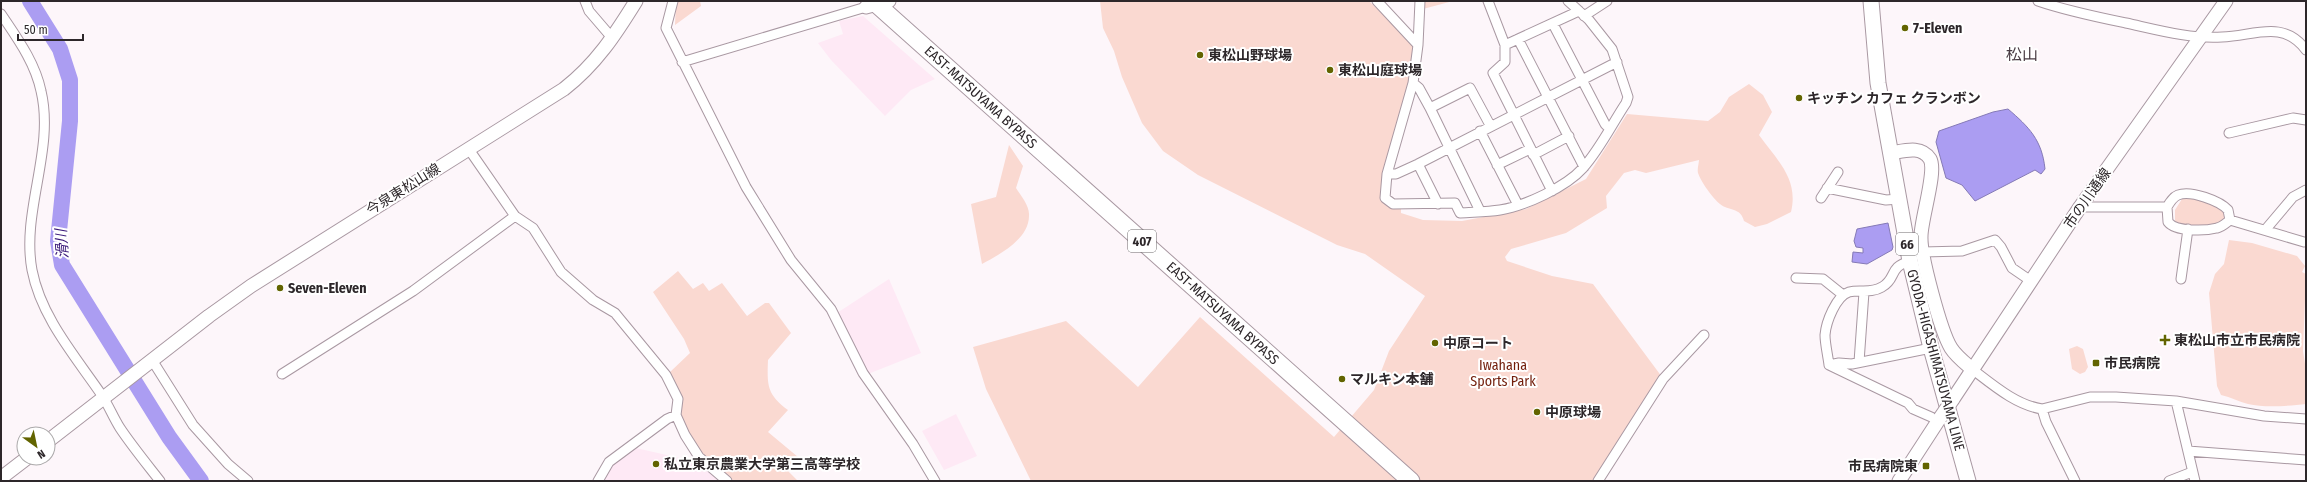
<svg xmlns="http://www.w3.org/2000/svg" width="2307" height="482" font-family="'Fira Sans Condensed','Noto Sans JP',sans-serif">
  <style>
    .built { fill: #fee9f5 }
    .green { fill: #fad9d1 }
    .water { fill: #ab9df2; stroke: #857ab6 }
    .lines { fill: none; stroke-linecap: round; stroke-linejoin: round }
    .river { stroke: #ab9df2; stroke-width: 16 }
    .street-casing { stroke: #a998a2; stroke-width: 11 }
    .secondary-casing { stroke: #a998a2; stroke-width: 15 }
    .primary-casing { stroke: #a998a2; stroke-width: 17 }
    .highway-casing { stroke: #a998a2; stroke-width: 19 }
    .street { stroke: #fff; stroke-width: 9 }
    .secondary { stroke: #fff; stroke-width: 13 }
    .primary { stroke: #fff; stroke-width: 15 }
    .highway { stroke: #fff; stroke-width: 17 }
    .secondary-bridge-casing { stroke: #a998a2; stroke-width: 15; stroke-linecap: butt }
    .secondary-bridge { stroke: #fff; stroke-width: 13 }
    .poi-dot { fill: #626400; stroke: #fff; stroke-width: 1.5 }
    .labels { text-anchor: middle; stroke-width: 4; stroke-linejoin: round; paint-order: stroke }
    .shield { fill: #fff; stroke: #6c686a; stroke-width: 1 }
    .shield-label { font-size: 13px; font-weight: bold; fill: #2d272a }
    .poi-label { font-size: 14px; font-weight: bold; fill: #2d272a; stroke: #fff; text-anchor: start }
    .street-label { font-size: 14px; fill: #2d272a; stroke: #fff }
    .park-label { font-size: 14px; fill: #721e0b; stroke: #fff }
    .water-label { font-size: 15px; font-style: italic; fill: #371677; stroke: #fff }
    .quarter-label { font-size: 16px; fill: #493b43; stroke: #fff }
  </style>
  <rect width="100%" height="100%" fill="#fdf6fa"/>
  <!-- built -->
  <path class="built" d="M863 16 935 79 911 90 885 116 831 60 818 43 843 34 839 21Z
    M889 279 921 353 868 374 837 313Z
    M956 414 977 456 944 470 922 431Z
    M636 448 697 462 719 481H601L611 465Z"/>
  <!-- green -->
  <path class="green" d="M676 1H700L701 6 675 25Z
    M1100 1H1369L1416 47 1382 198 1401 206V213L1423 220 1462 221 1526 209 1586 179 1627 114 1708 121 1720 112 1729 97 1749 84 1763 95 1772 112 1759 135C1777 160 1799 179 1791 212L1767 224 1755 227 1744 221C1741 210 1735 211 1725 207 1716 204 1701 182 1698 173 1697 169 1699 163 1699 160L1646 173 1635 170 1624 173 1606 196 1607 208 1566 233 1511 249 1505 257 1507 261 1552 276 1593 284 1662 377 1592 481H1031L986 389 973 347 1066 321 1138 387 1200 317 1334 437 1374 390 1389 351 1425 296 1365 254 1337 245 1198 175 1163 151 1142 123 1122 77 1114 51 1103 28Z
    M1423 1H1453L1423 9Z
    M1009 145 1023 166 1016 188C1021 196 1030 206 1029 216 1029 239 999 255 982 264L971 204 996 197Z
    M2187 197C2204 200 2220 199 2226 218L2218 225H2180L2175 221V210L2182 199Z
    M2229 240 2252 243 2297 256 2305 266 2302 272 2306 274 2303 351 2306 370V404C2290 406 2264 408 2248 404 2239 402 2231 397 2221 395L2217 386 2209 293 2215 274 2224 264Z
    M678 271 693 289 703 283 709 291 722 283 747 316 765 303H769L791 333 768 360C767 386 767 394 788 410L768 432 798 457 788 471 798 481H734L701 453 681 420 682 398 669 373 690 353 684 339 653 292Z
    M2077 346 2083 349 2088 367 2085 372 2080 374 2072 369 2069 349Z"/>
  <!-- water -->
  <path class="water" d="M2008 109C2029 127 2042 140 2045 169L2041 174 2035 170 1975 201 1962 185 1946 178 1936 142 1939 131 1993 112Z
    M1888 223 1893 247 1892 250 1867 264 1852 262 1853 252 1863 253V248L1856 247 1854 241 1857 229Z"/>
  <g class="lines">
    <!-- river -->
    <path class="river" d="M30 1 60 49 70 80V121L58 241 62 265 169 437 201 481"/>
    <!-- street casing -->
    <g class="street-casing">
      <path id="street" d="M585 1 589 11 613 39
        M673 1 666 28 746 187 791 260 831 309 863 373 913 444 935 481
        M1377 1 1418 45 1413 83 1387 174 1385 198 1393 204 1455 203 1460 213C1473 212 1487 212 1500 210 1525 206 1566 187 1583 168 1600 149 1612 124 1626 103L1628 97 1612 49 1589 20 1568 1
        M1488 1 1505 45
        M2038 1C2067 11 2097 17 2126 23 2158 30 2190 39 2222 37 2254 36 2283 19 2306 50
        M1 14C17 38 35 62 41 91 55 150 21 211 32 270 41 317 75 356 101 394 108 404 113 417 120 428 132 446 146 463 160 481
        M1584 16 1607 1
        M1553 24 1605 124 1610 129
        M1518 39 1584 167
        M1418 45 1420 1
        M682 62 866 7
        M1413 83 1419 88 1430 108 1480 211
        M1430 108 1470 88 1490 125
        M1480 131 1518 205
        M2229 133 2293 118 2306 120
        M468 148 515 216 533 228 561 272 593 300 615 313 666 375 678 399 676 415 685 435 699 457 727 481
        M1533 155 1569 136
        M1418 164 1438 204
        M1497 165 1530 149
        M1387 174H1396L1418 164 1617 62
        M1827 188 1886 200 1899 199
        M1552 191 1493 73 1505 62V45L1579 11
        M1821 198 1838 172
        M2080 207H2167C2170 202 2173 197 2178 195 2191 190 2220 201 2228 210L2230 220
        M2167 207 2168 222C2176 232 2205 231 2217 228 2222 227 2226 223 2230 220
        M2230 220 2304 242
        M2266 229 2293 197 2306 190
        M1923 252 1962 251 1995 240 2001 247 2012 268 2031 281
        M1796 278 1823 279 1843 295
        M2181 279 2188 229
        M152 360 193 425 228 464 248 481
        M1859 362 1864 292
        M1829 365C1828 356 1825 344 1825 335 1826 322 1836 296 1849 292 1860 289 1870 294 1882 287 1897 279 1888 267 1910 261
        M1829 365 1908 403 1913 409 1938 420
        M1829 365 1839 363 1852 364 1931 348
        M1972 369C1993 385 2016 405 2042 409L2090 397H2116L2176 401 2264 416 2306 419
        M282 374 413 291 515 216
        M2176 401 2195 481
        M2042 409 2046 422 2075 481
        M2188 451 2306 460
        M598 481 609 462 667 419 676 415
        M1598 481 1663 379 1704 335
        M2169 481 2192 472"/>
    </g>
    <!-- secondary casing -->
    <g class="secondary-casing">
      <path id="secondary" d="M866 7 889 1
        M1891 153C1904 151 1921 145 1930 159 1937 171 1921 219 1921 236 1920 255 1941 332 1951 348 1956 356 1965 363 1972 369
        M1953 399 2080 207 2226 1
        M48 441 209 316 251 286 564 89C596 64 615 35 636 1
        M1 478 27 458
        M1899 481 1940 418"/>
    </g>
    <!-- primary casing -->
    <g class="primary-casing">
      <path id="primary" d="M1871 1 1878 83 1910 261 1931 348 1968 481"/>
    </g>
    <!-- highway casing -->
    <g class="highway-casing">
      <path id="highway" d="M873 1 1411 481"/>
    </g>
    <!-- street -->
    <use href="#street" class="street"/>
    <!-- secondary -->
    <use href="#secondary" class="secondary"/>
    <!-- primary -->
    <use href="#primary" class="primary"/>
    <!-- highway -->
    <use href="#highway" class="highway"/>
    <!-- secondary-bridge casing -->
    <g class="secondary-bridge-casing">
      <path id="secondary-bridge" d="M1940 418 1953 399"/>
    </g>
    <!-- secondary-bridge -->
    <use href="#secondary-bridge" class="secondary-bridge"/>
  </g>
  <!-- markers -->
  <g class="poi-dot">
    <circle cx="1905" cy="28" r="4"/>
    <circle cx="1200" cy="55" r="4"/>
    <circle cx="1330" cy="70" r="4"/>
    <circle cx="1799" cy="98" r="4"/>
    <circle cx="280" cy="288" r="4"/>
    <path d="M2163 334h4v4h4v4h-4v4h-4v-4h-4v-4h4z"/>
    <circle cx="1435" cy="343" r="4"/>
    <rect x="2092" y="359" width="8" height="8" rx="2"/>
    <circle cx="1342" cy="379" r="4"/>
    <circle cx="1537" cy="412" r="4"/>
    <circle cx="656" cy="464" r="4"/>
    <rect x="1922" y="462" width="8" height="8" rx="2"/>
  </g>
  <g class="labels">
    <!-- shield labels -->
    <g class="shield">
      <rect x="1128" y="230" width="28" height="22" rx="3"/>
      <rect x="1896" y="233" width="22" height="22" rx="3"/>
    </g>
    <g class="shield-label">
      <text x="1142" y="246">407</text>
      <text x="1907" y="249">66</text>
    </g>
    <!-- poi labels -->
    <g class="poi-label">
      <text x="1913" y="33">7-Eleven</text>
      <text x="1208" y="60">東松山野球場</text>
      <text x="1338" y="75">東松山庭球場</text>
      <text x="1807" y="103">キッチン カフェ クランボン</text>
      <text x="288" y="293">Seven-Eleven</text>
      <text x="2174" y="345">東松山市立市民病院</text>
      <text x="1443" y="348">中原コート</text>
      <text x="2104" y="368">市民病院</text>
      <text x="1350" y="384">マルキン本舗</text>
      <text x="1545" y="417">中原球場</text>
      <text x="664" y="469">私立東京農業大学第三高等学校</text>
      <text x="1918" y="471" text-anchor="end">市民病院東</text>
    </g>
    <!-- street labels -->
    <g class="street-label">
      <text transform="translate(981 97) rotate(42)" y="5">EAST-MATSUYAMA BYPASS</text>
      <text transform="translate(403 189) rotate(-32)" y="5">今泉東松山線</text>
      <text transform="translate(2087 198) rotate(-55)" y="5">市の川通線</text>
      <text transform="translate(1223 313) rotate(42)" y="5">EAST-MATSUYAMA BYPASS</text>
      <text transform="translate(1936 360) rotate(75)" y="5">GYODA-HIGASHIMATSUYAMA LINE</text>
    </g>
    <!-- park labels -->
    <g class="park-label">
      <text x="1503" y="370">Iwahana<tspan x="1503" dy="16">Sports Park</tspan></text>
    </g>
    <!-- water labels -->
    <g class="water-label">
      <text transform="translate(62 244) rotate(-94)" y="5">滑川</text>
    </g>
    <!-- quarter labels -->
    <g class="quarter-label">
      <text x="2022" y="60">松山</text>
    </g>
  </g>
  <!-- border -->
  <rect width="2307" height="482" fill="none" stroke="#2d272a" stroke-width="4"/>
  <!-- north arrow -->
  <g transform="translate(36 446) rotate(147)"><circle r="19" fill="#ffffff" stroke="#aba9aa"/>
  <path d="M0-3L7 15L0 10L-7 15Z" fill="#626400"/>
  <text y="-6" font-size="11" font-weight="bold" text-anchor="middle" fill="#2d272a">N</text>
  </g>
  <!-- scale -->
  <path d="M18 34v6h65v-6" fill="none" stroke="#2d272a" stroke-width="2"/>
  <text x="24" y="34" font-size="12" fill="#2d272a" stroke="#ffffff" stroke-width="3" paint-order="stroke">50 m</text>
</svg>
